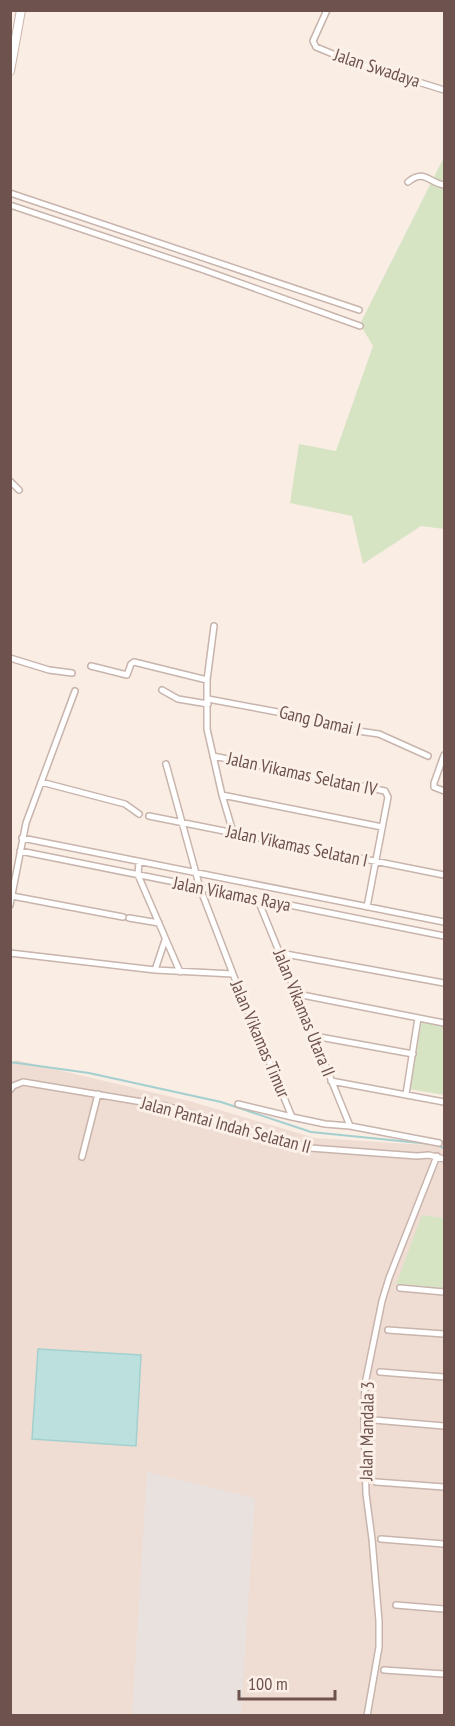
<svg xmlns="http://www.w3.org/2000/svg" width="455" height="1726" font-family="'PT Sans Narrow',sans-serif">
  <style>
    .residential { fill: #efddd3 }
    .industrial { fill: #e9e1de }
    .green { fill: #d7e4c4 }
    .water { fill: #bbe0de; stroke: #a3d0ce; stroke-width: 1.5 }
    .lines { fill: none; stroke-linecap: round; stroke-linejoin: round }
    .stream { stroke: #a3d0ce; stroke-width: 2 }
    .minor-casing { stroke: #c8b4ac; stroke-width: 8 }
    .secondary-casing { stroke: #cdb5ad; stroke-width: 10 }
    .minor { stroke: #fff; stroke-width: 5 }
    .secondary { stroke: #fff; stroke-width: 8 }
    .labels { text-anchor: middle; stroke-width: 6; stroke-linejoin: round; paint-order: stroke }
    .street-label { font-size: 18px; fill: #6e524d; stroke: #fcf1e9 }
  </style>
  <rect width="100%" height="100%" fill="#f9ede4"/>
  <!-- residential -->
  <path class="residential" d="M16 1060 189 1101 315 1138 444 1146V1715H11V1065Z"/>
  <!-- industrial -->
  <path class="industrial" d="M147 1472 255 1498 241 1715H132Z"/>
  <!-- green -->
  <path class="green" d="M444 157V529L421 526 363 564 352 516 290 503 299 444 336 451 373 346 360 324Z
    M422 1020 444 1024V1095L409 1089Z
    M422 1215 444 1218V1288L396 1284Z"/>
  <!-- water -->
  <path class="water" d="M38 1349 141 1355 136 1446 32 1439Z"/>
  <g class="lines">
    <!-- stream -->
    <path class="stream" d="M10 1062 89 1073 221 1102 311 1132 430 1144
      M436 1145 444 1148"/>
    <!-- minor casing -->
    <g class="minor-casing">
      <path id="minor" d="M327 10 313 41 316 47 345 59 444 90
        M408 182C424 169 428 182 444 185
        M10 193 359 310
        M10 205 201 269 360 326
        M10 481 19 490
        M214 626 207 680V729L222 795 233 832
        M10 658 49 670 72 673
        M91 666 127 675 131 664 134 662 207 680
        M162 690 178 699 208 704
        M208 699 315 719 358 731 379 734 428 756
        M444 755 434 783V787L444 791
        M213 756 385 791 388 797 367 907
        M166 764 200 888 233 974 292 1117 325 1124 350 1126 439 1143
        M41 782 125 804 139 814
        M222 795 382 827
        M149 816 444 875
        M22 838 444 922
        M20 851 444 936
        M139 862 138 875 180 972
        M12 896 123 917
        M258 900 350 1126
        M10 905 26 823 75 691
        M129 918 159 923
        M10 953 155 970 233 974
        M280 953 444 983
        M155 970 165 940
        M297 994 444 1023
        M314 1036 413 1054
        M331 1081 444 1102
        M10 1090 13 1086 23 1082 166 1106 310 1148 417 1156 429 1155 444 1159
        M406 1094 418 1018
        M238 1104 292 1117
        M82 1157 98 1094
        M400 1288 444 1292
        M388 1330 444 1334
        M380 1372 444 1377
        M374 1420 444 1426
        M376 1482 444 1487
        M381 1539 444 1544
        M396 1605 444 1609
        M384 1670 444 1674
        M367 1716 379 1647V1621L372 1539 366 1494 364 1419 365 1384 382 1301 389 1278 437 1156"/>
    </g>
    <!-- secondary casing -->
    <g class="secondary-casing">
      <path id="secondary" d="M10 71 21 10"/>
    </g>
    <!-- minor -->
    <use href="#minor" class="minor"/>
    <!-- secondary -->
    <use href="#secondary" class="secondary"/>
  </g>
  <g class="labels">
    <!-- street labels -->
    <g class="street-label">
      <text transform="translate(377 68) rotate(18)" y="6">Jalan Swadaya</text>
      <text transform="translate(320 721) rotate(13)" y="6">Gang Damai I</text>
      <text transform="translate(302 774) rotate(12)" y="6">Jalan Vikamas Selatan IV</text>
      <text transform="translate(297 846) rotate(12)" y="6">Jalan Vikamas Selatan I</text>
      <text transform="translate(232 894) rotate(11)" y="6">Jalan Vikamas Raya</text>
      <text transform="translate(304 1013) rotate(68)" y="6">Jalan Vikamas Utara II</text>
      <text transform="translate(260 1039) rotate(67)" y="6">Jalan Vikamas Timur</text>
      <text transform="translate(226 1125) rotate(15)" y="6">Jalan Pantai Indah Selatan II</text>
      <text transform="translate(367 1431) rotate(-89)" y="6">Jalan Mandala 3</text>
    </g>
  </g>
  <!-- border -->
  <rect width="455" height="1726" fill="none" stroke="#6e524d" stroke-width="24"/>
  <!-- scale -->
  <path d="M239 1690v9h96v-9" fill="none" stroke="#6e524d" stroke-width="3"/>
  <text x="248" y="1690" font-size="18" fill="#6e524d" stroke="#fcf1e9" stroke-width="4.5" paint-order="stroke">100 m</text>
</svg>
